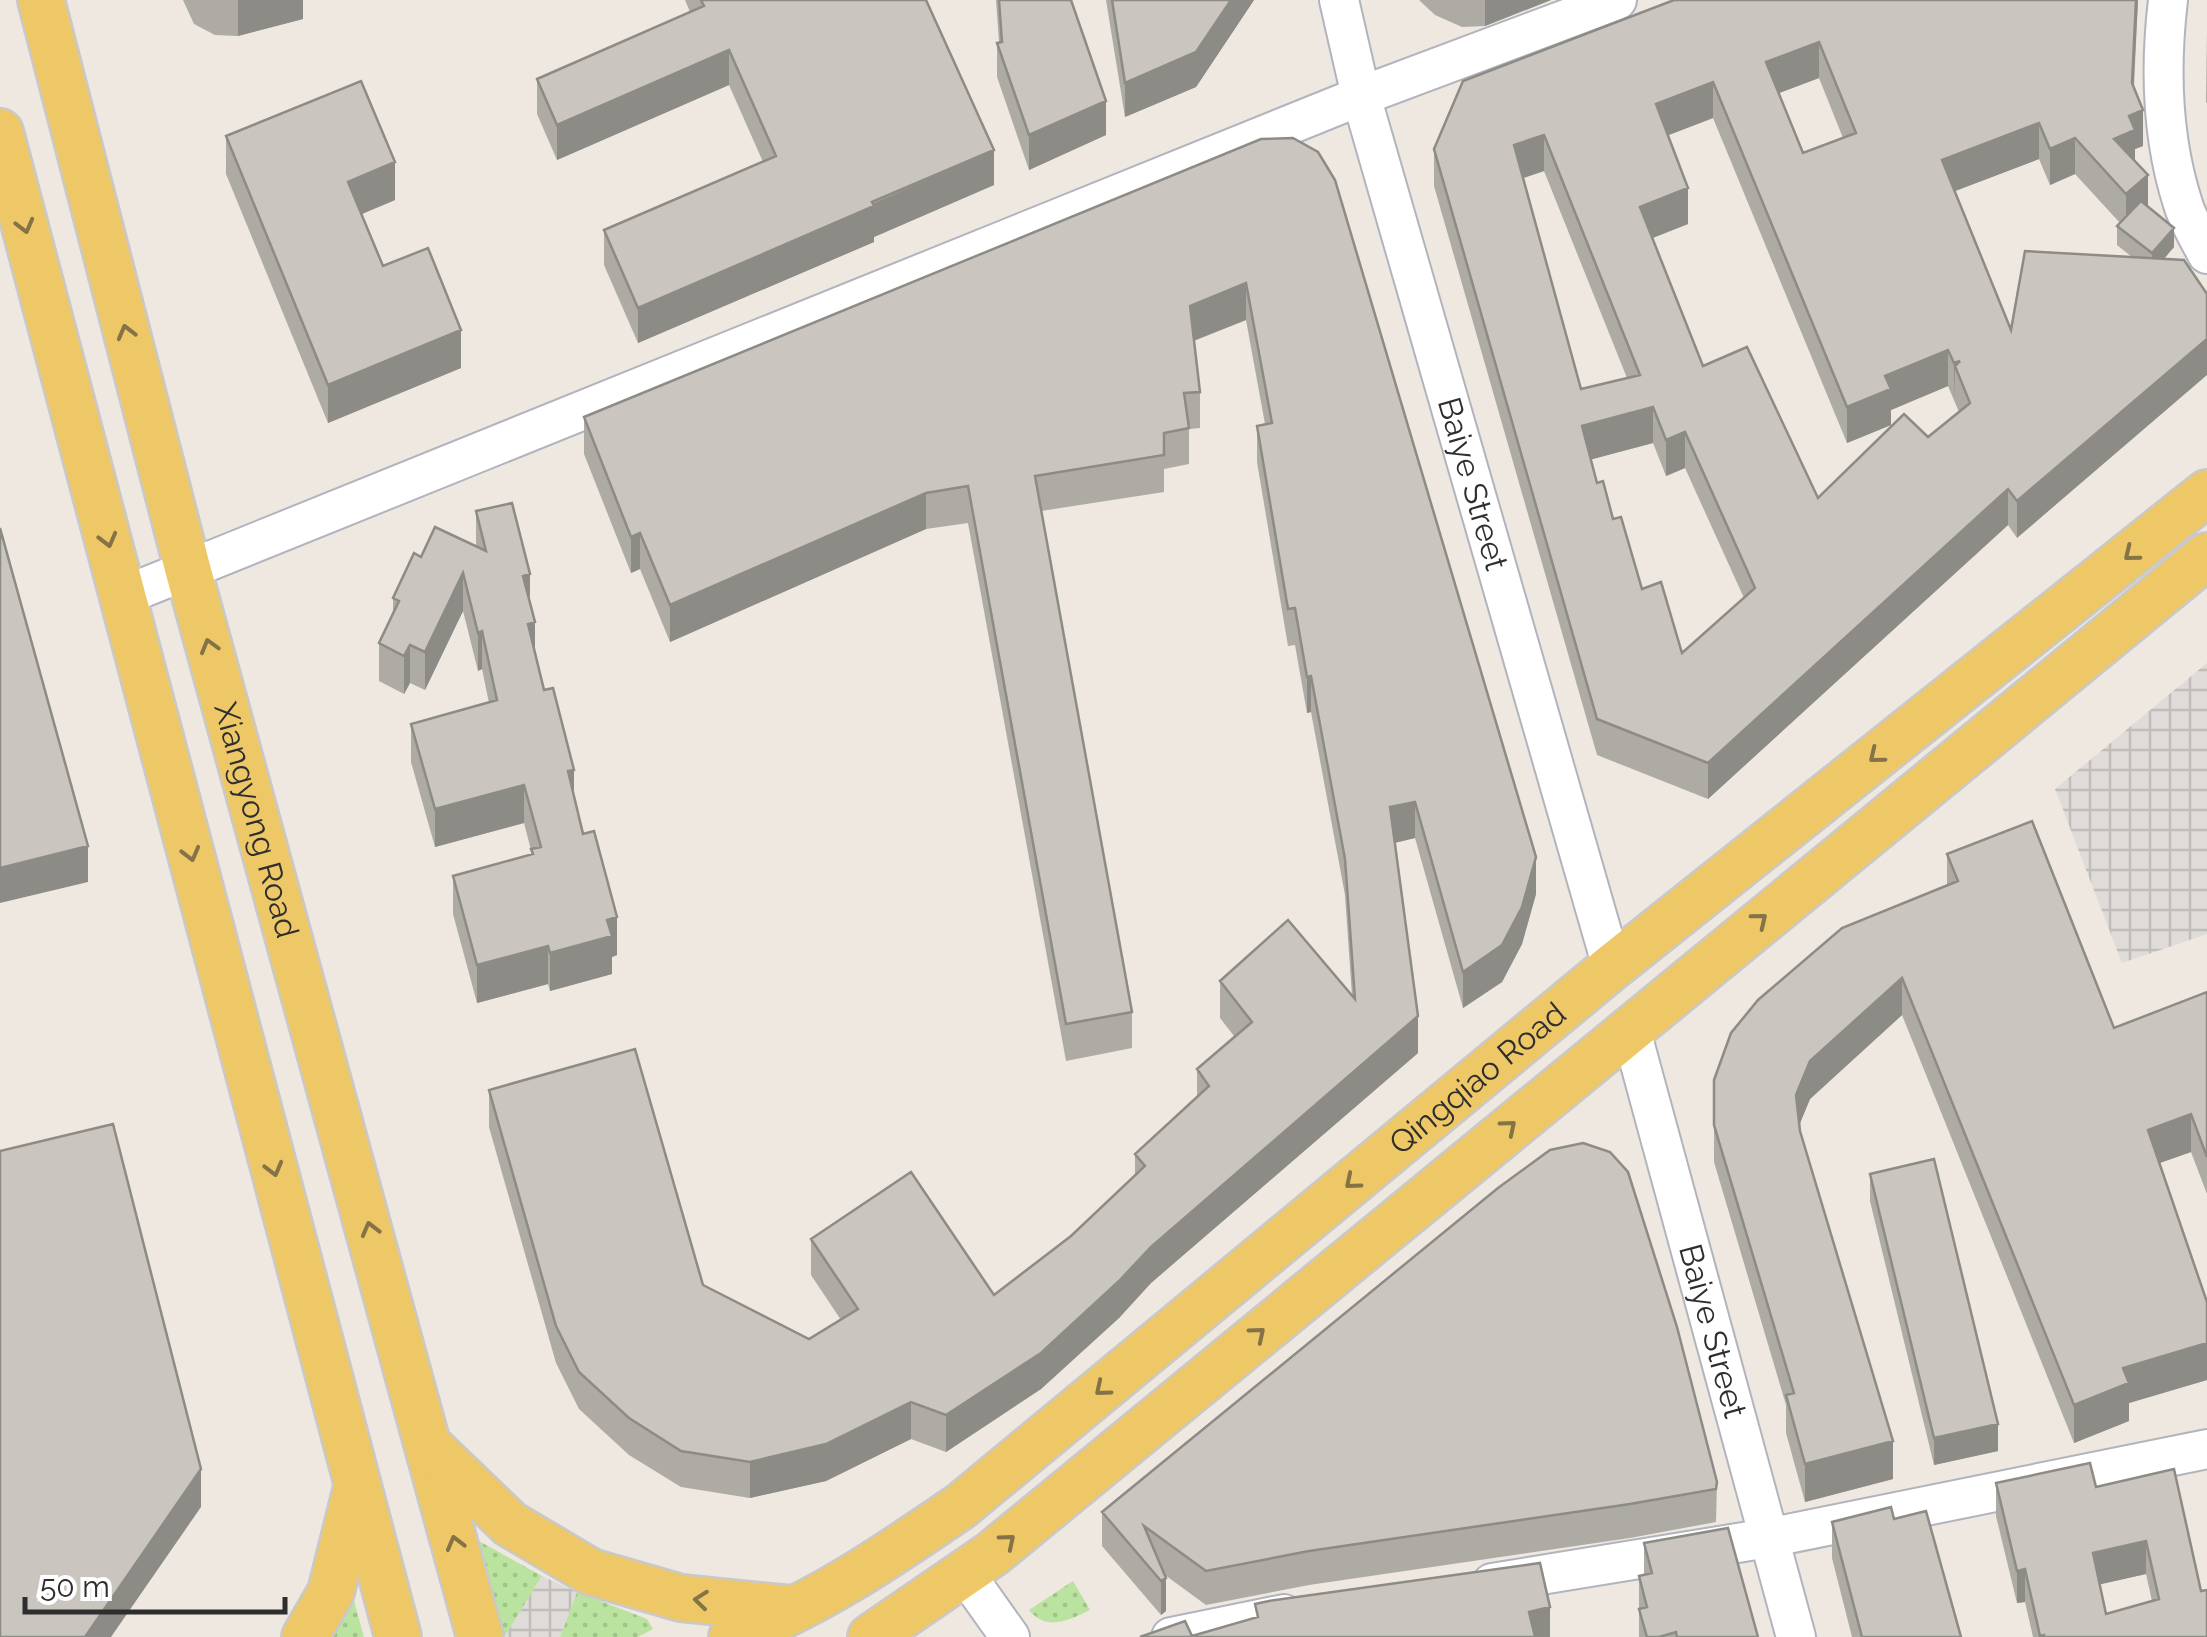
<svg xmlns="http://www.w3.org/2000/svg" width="2207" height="1637" font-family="Raleway,sans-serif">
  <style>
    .green { fill: url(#green-dots) }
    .plaza { fill: url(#plaza-grid) }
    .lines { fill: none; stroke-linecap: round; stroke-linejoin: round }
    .minor-casing { stroke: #b1b4bd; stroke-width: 42 }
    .major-casing { stroke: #c9c9c9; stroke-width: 50 }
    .minor { stroke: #fff; stroke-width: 38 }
    .major { stroke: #eec766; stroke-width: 45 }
    .wall { fill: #aeaaa4; fill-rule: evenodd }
    .shaded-wall { fill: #8d8b86 }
    .building { fill: #cac6bf; stroke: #8d8b86; stroke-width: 2.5; fill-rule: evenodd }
    .oneway { stroke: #847347 }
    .labels { text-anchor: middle; stroke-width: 10; stroke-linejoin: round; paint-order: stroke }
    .street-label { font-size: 32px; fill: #2e2e2e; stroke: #fff }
  </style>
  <defs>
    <pattern id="green-dots" width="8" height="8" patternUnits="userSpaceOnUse" patternTransform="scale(2.5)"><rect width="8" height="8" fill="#bae39f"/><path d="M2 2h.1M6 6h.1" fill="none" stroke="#a0c389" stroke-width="1.8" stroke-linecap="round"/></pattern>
    <pattern id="plaza-grid" width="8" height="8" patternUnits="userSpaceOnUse" patternTransform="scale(2.5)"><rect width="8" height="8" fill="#dfdbd8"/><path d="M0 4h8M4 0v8" fill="none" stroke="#c0bcba"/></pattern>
  </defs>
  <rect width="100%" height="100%" fill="#eee8e1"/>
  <!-- green -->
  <path class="green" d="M477 1540 542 1576 505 1636 499 1637 473 1542Z
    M1073 1581 1090 1610C1069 1620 1047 1632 1029 1610Z
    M577 1592 647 1619 653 1629 638 1637H560Z
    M353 1597 364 1637H316Z"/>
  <!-- plaza -->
  <path class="plaza" d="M2207 663V934L2122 963 2055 789Z
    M542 1576 577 1592 560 1637H499L505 1636Z"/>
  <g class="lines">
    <!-- minor casing -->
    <g class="minor-casing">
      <g id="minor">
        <path id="s1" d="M1339 0 1361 96 1612 967"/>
        <path d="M2168 0C2160 67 2162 139 2183 204 2188 221 2199 238 2207 254"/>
        <path d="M123 596 1361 96 1617 0"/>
        <path id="s2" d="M1630 1027 1796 1637"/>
        <path d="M966 1575 1010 1637"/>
        <path d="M1492 1583 1768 1538 2207 1449"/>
        <path d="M1171 1637 1284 1614"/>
      </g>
    </g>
    <!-- major casing -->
    <g class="major-casing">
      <g id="major">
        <path id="s3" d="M41 0 188 570 480 1637"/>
        <path d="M0 132 398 1637"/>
        <path d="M429 1446 510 1524 591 1572 681 1598 791 1609"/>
        <path d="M305 1637 331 1592 356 1491"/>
        <path id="s4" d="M732 1637C815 1606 888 1556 961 1506L1612 967 2207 493"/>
        <path d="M871 1637 992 1554 2207 556"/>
      </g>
    </g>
    <!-- minor -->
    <use href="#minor" class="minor"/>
    <!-- major -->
    <use href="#major" class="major"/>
  </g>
  <!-- wall -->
  <path class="wall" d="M183 0H303V19L238 36 215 35 194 24Z
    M685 0H926L994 185 874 237V242L638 343 604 265V230L763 162 729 85 557 160 537 114V79L690 12Z
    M996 0H1071L1106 135 1029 170 997 77V43L999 42Z
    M1106 0H1254L1196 87 1125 117Z
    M1419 0H1551L1485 26 1462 27 1435 15Z
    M1674 0H2138L2134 87 2143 146 2135 149V162L2148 206 2174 247 2163 259 2017 538 2008 525 1708 799 1597 755 1434 186V149ZM1819 78 1843 138 1803 153 1779 93ZM1713 118 1847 443 1891 425V410L1948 386 1959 412 1928 437 1818 498 1703 366 1652 238 1688 224 1668 135ZM2039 159 2050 185 2075 174 2120 223 2117 226V245L2132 257 2011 330 1955 191ZM1544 171 1627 378 1581 389 1523 178ZM1653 443 1666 476 1685 468 1744 598 1682 653 1642 589 1613 519 1597 483 1591 459Z
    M2207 29V103L2206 102Z
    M226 136 395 200 361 214 383 266 461 368 328 423 226 174Z
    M1261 139 1536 894 1522 944 1502 982 1463 1008 1415 838 1394 843 1418 1053 1151 1283 1119 1318 1041 1389 946 1452 911 1439 826 1481 750 1498 681 1487 629 1455 579 1409 556 1363 489 1127V1090L703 1285 809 1339 841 1320 811 1275V1239L994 1295 1071 1236 1135 1175V1154L1197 1096V1069L1234 1036 1220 1018V981L1352 996 1345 895 1311 712 1307 713 1295 645 1288 646 1257 462V426L1265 424 1246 320 1194 341 1200 392V428L1189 429V464L1164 469V492L1041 511 1132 1012V1048L1066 1061 968 523 926 529 670 642 640 569 631 573 584 454V417Z
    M476 511 530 603 535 652 617 955 612 957V974L550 991 548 984 477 1003 453 914V876L531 855V850L524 823 435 847 411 762V724L489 703 482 669 478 671 463 611 425 690 410 683 404 694 379 681V643L393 615V598L421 557 476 546Z
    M1947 854 2114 1028 2207 992V1194L2191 1152 2160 1163 2207 1302V1380L2129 1403V1421L2074 1443 1902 1015 1810 1099 1799 1125 1893 1479 1805 1502 1786 1433V1405L1714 1162V1080L1947 885Z
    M1870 1174 1998 1451 1934 1465 1870 1201Z
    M1717 1482 1716 1522 1630 1538 1309 1585 1206 1605 1165 1575 1166 1611 1161 1615 1102 1546V1512Z
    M1996 1483 2096 1487 2201 1591 2207 1637H2033L2025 1602 2017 1603 1996 1516ZM2146 1574 2152 1601 2106 1614 2100 1584Z
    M1894 1519 1961 1637H1852L1832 1558V1522Z
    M1644 1543 1758 1637H1639V1576L1644 1575Z"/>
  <!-- shaded-wall -->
  <path class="shaded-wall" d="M238 0H303V19L238 36Z
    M1231 0H1254L1196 87 1125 117V83Z
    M1485 0H1551L1485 26Z
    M2136 0H2138L2132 115 2143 110V146L2135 149V166L2114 139 2132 83Z
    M1819 42V78L1766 98V62Z
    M729 50V85L557 160V125Z
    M1713 82V118L1656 140V104Z
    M1106 101V135L1029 170V135Z
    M2039 123V159L1942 196V160Z
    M1544 135V171L1514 181V145Z
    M2075 138V174L2050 185V149Z
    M994 150V185L874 237V242L638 343V308Z
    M395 162V200L348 220V182Z
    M2148 175V211L2126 230V194Z
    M1688 188V224L1640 243V207Z
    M2174 228V247L2152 273V253Z
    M1246 283V320L1190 342V306Z
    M461 330V368L328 423V385Z
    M2207 339V375L2017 538V501Z
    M1948 350V386L1891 410V425L1847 443V407L1885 376Z
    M1960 361 1955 366 1954 399V363Z
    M1653 407V443L1582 462V426Z
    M1685 432V468L1666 476V440Z
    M2008 489V525L1708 799V763Z
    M926 493V529L670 642V605Z
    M640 533V569L631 573V537Z
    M463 573V611L425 690V652Z
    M530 574V612L523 576Z
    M535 622V660L528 624Z
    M482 631V669L478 671V633Z
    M410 645V683L404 694V656Z
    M1311 676V712L1307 713V677Z
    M574 770V808L568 771Z
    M524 785V823L435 847V809Z
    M1415 802V838L1390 844V807Z
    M88 846V882L0 903V868Z
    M1536 857V894L1522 944 1502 982 1463 1008V972Z
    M617 917V955L612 957V974L550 991V953L607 920Z
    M548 946V984L477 1003V965Z
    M1902 978V1015L1810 1099 1796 1133V1095L1810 1061Z
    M1418 1016V1053L1151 1283 1119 1318 1041 1389 946 1452V1415L1151 1247Z
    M2191 1114V1152L2148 1167V1130Z
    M2207 1343V1380L2129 1403V1421L2074 1443V1405L2123 1368Z
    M911 1402V1439L826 1481 750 1498V1462Z
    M1998 1424V1451L1934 1465V1438Z
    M1893 1441V1479L1805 1502V1464Z
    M201 1469V1507L111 1637H85Z
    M2146 1541V1574L2093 1586V1553Z
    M2025 1569V1602L2017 1603V1571Z
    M1166 1578V1611L1161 1615V1581Z
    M1550 1607V1637H1529V1612Z"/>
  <!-- building -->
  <path class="building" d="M701 0H926L994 150 872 202 874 206 638 308 604 230 776 156 729 50 557 125 537 79 704 6Z
    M999 0H1071L1106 101 1029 135 997 43 1002 42Z
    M1112 0H1231L1196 52 1125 83Z
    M1674 0H2136L2132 83 2143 110 2129 116 2135 130 2114 139 2148 175 2126 194 2075 138 2050 149 2039 123 1942 160 2011 330 2025 251 2184 260 2207 294V339L2017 501 2008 489 1708 763 1597 719 1434 149 1463 81ZM1819 42 1856 133 1803 153 1766 62ZM1713 82 1847 407 1891 389 1885 376 1948 350 1954 363 1960 361 1955 366 1970 403 1928 437 1904 414 1818 498 1747 347 1703 366 1640 207 1688 188 1656 104ZM1544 135 1640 375 1581 389 1514 145ZM1653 407 1666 440 1685 432 1755 588 1682 653 1661 582 1642 589 1621 517 1613 519 1603 481 1597 483 1582 426Z
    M361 81 395 162 348 182 383 266 428 248 461 330 328 385 226 136Z
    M1293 138 1318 152 1335 180 1536 857 1522 907 1502 945 1463 972 1415 802 1390 807 1418 1016 1151 1247 1119 1281 1041 1353 946 1415 911 1402 826 1444 750 1462 681 1451 629 1418 579 1372 556 1326 489 1090 635 1049 703 1285 809 1339 858 1309 811 1239 911 1172 994 1295 1071 1236 1145 1166 1135 1154 1209 1086 1197 1069 1252 1022 1220 981 1288 920 1355 999 1345 859 1311 676 1307 677 1295 608 1288 609 1257 426 1272 423 1246 283 1190 306 1200 392 1184 393 1189 428 1164 433V455L1035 476 1132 1012 1066 1024 968 486 926 493 670 605 640 533 631 537 584 417 1261 139Z
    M2141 201 2174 228 2152 253 2117 226Z
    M512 503 530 574 523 576 535 622 528 624 544 690 553 688 574 770 568 771 583 834 594 831 617 917 607 920 612 936 550 953 548 946 477 965 453 876 533 854 531 849 541 847 524 785 435 809 411 724 497 700 482 631 478 633 463 573 425 652 410 645 404 656 379 643 399 601 393 598 414 553 421 557 435 527 486 551 476 511Z
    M0 528 88 846 0 868Z
    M2032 821 2114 1028 2207 992V1157L2191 1114 2148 1130 2207 1302V1343L2123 1368 2129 1383 2074 1405 1902 978 1810 1061 1796 1095 1800 1131 1893 1441 1805 1464 1786 1395 1794 1393 1714 1125V1080L1731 1033 1758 1000 1842 928 1958 881 1947 854Z
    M113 1124 201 1469 85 1637H0V1151Z
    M1583 1143 1610 1152 1628 1172 1677 1327 1717 1482 1716 1489 1630 1504 1309 1551 1206 1571 1144 1526 1166 1578 1161 1581 1102 1512 1498 1188 1550 1150Z
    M1934 1159 1998 1424 1934 1438 1870 1174Z
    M2090 1463 2096 1487 2174 1469 2201 1591 2207 1590V1637H2044V1635L2040 1636 2025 1569 2017 1571 1996 1483ZM2146 1541 2159 1599 2106 1614 2093 1553Z
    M1891 1507 1894 1519 1926 1511 1961 1637H1862L1832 1522Z
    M1728 1528 1758 1637H1677L1676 1632 1659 1637H1647L1639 1609 1647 1607 1639 1576 1652 1573 1644 1543Z
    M1540 1563 1550 1607 1529 1612 1535 1637H1140L1185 1621 1192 1636 1258 1617 1255 1604 1269 1601Z"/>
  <!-- one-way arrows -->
  <defs><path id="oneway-chevron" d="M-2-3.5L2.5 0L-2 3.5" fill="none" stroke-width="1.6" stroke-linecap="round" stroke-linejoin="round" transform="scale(2.5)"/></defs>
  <g class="oneway">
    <use href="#oneway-chevron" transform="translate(25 226) rotate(75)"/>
    <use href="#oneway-chevron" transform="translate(126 332) rotate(-105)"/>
    <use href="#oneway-chevron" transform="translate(108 540) rotate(75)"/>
    <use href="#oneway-chevron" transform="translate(2131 554) rotate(141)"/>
    <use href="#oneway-chevron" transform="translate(209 646) rotate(-106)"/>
    <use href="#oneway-chevron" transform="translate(1876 756) rotate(141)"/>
    <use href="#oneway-chevron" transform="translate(191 854) rotate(75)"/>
    <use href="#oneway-chevron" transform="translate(1760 920) rotate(-39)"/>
    <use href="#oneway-chevron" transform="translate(1509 1127) rotate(-40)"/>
    <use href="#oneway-chevron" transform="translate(274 1169) rotate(75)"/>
    <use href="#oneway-chevron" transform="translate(1352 1182) rotate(140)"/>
    <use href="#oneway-chevron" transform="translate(370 1229) rotate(-105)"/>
    <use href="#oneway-chevron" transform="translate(1258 1334) rotate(-40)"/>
    <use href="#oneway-chevron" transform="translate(1102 1389) rotate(140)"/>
    <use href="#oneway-chevron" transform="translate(1008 1541) rotate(-40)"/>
    <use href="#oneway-chevron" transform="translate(455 1543) rotate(-105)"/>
    <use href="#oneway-chevron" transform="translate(701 1600) rotate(-174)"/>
  </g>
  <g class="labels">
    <!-- street labels -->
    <g class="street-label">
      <text dy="11" stroke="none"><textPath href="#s1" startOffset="502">Baiye Street</textPath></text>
      <text dy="11" stroke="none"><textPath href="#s3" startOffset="848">Xiangyong Road</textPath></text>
      <text dy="11" stroke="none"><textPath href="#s4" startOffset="935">Qingqiao Road</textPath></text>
      <text dy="11" stroke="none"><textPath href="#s2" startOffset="315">Baiye Street</textPath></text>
    </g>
  </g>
  <!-- scale -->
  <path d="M25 1597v15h260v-15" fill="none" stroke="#2e2e2e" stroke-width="5"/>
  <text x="40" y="1597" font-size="30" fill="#2e2e2e" stroke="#ffffff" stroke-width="8" paint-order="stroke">50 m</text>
</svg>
